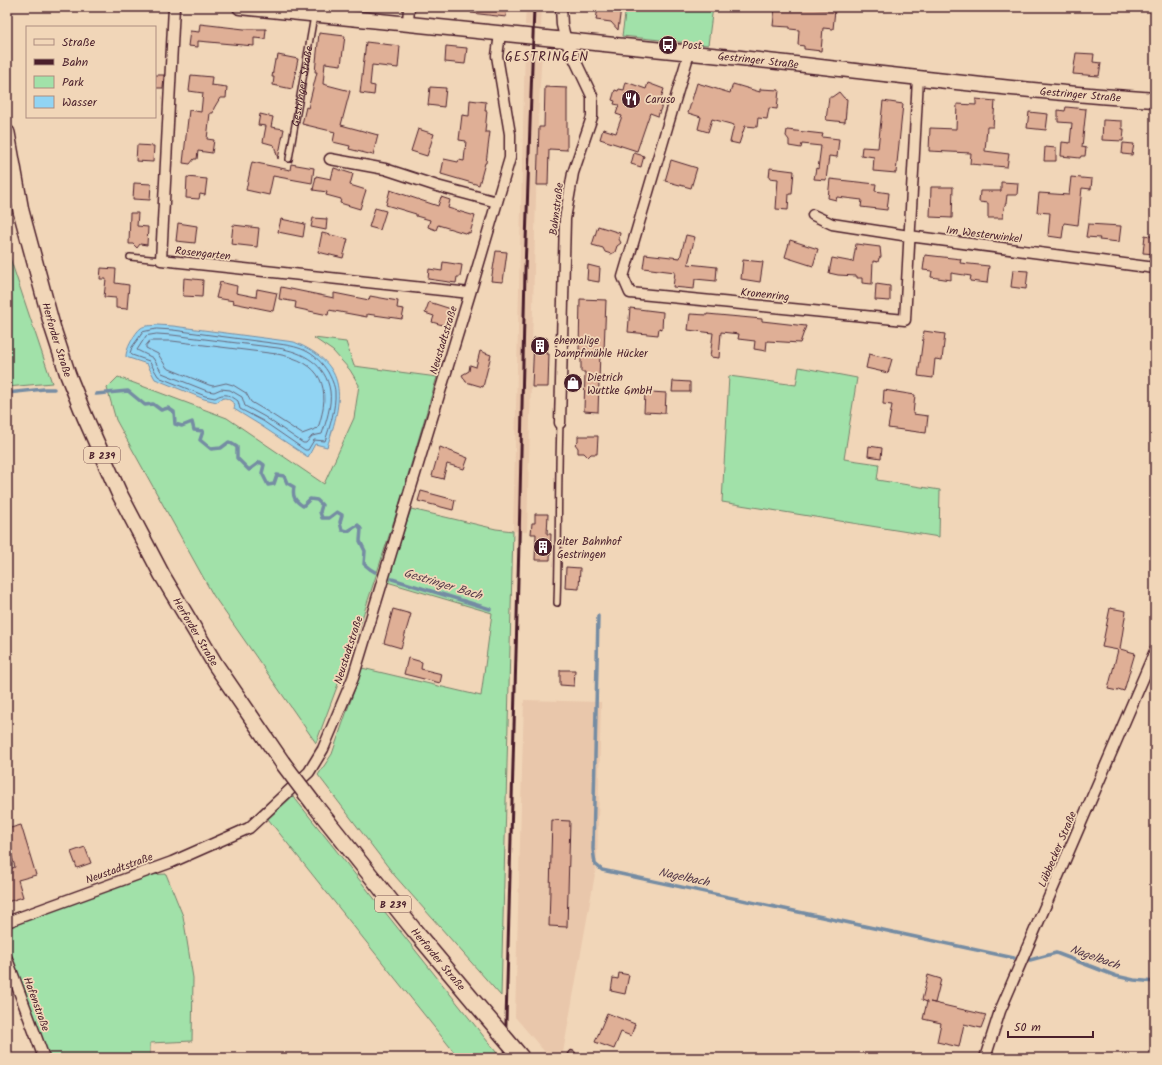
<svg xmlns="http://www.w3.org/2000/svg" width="1162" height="1065" font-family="Kalam,sans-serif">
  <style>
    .built { fill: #e9c7ab }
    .green { fill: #a1e1a9; stroke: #76806a }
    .water { fill: #91d4f3; stroke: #758ca3 }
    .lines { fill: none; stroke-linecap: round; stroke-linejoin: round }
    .shore { stroke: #66677b; stroke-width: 1 }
    .stream { stroke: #758ca3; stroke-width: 3.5 }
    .building { fill: #dfaf96; stroke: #4a1f2b }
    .service-casing { stroke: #4a1f2b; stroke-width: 8 }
    .minor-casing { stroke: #4a1f2b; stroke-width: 13 }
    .secondary-casing { stroke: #4a1f2b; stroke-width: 17 }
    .primary-casing { stroke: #4a1f2b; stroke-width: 18 }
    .service { stroke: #f1d6b8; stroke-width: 5 }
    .minor { stroke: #f1d6b8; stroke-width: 10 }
    .secondary { stroke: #f1d6b8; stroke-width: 14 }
    .primary { stroke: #f1d6b8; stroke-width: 15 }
    .rail { stroke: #4a1f2b; stroke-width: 3 }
    .primary-bridge-casing { stroke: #4a1f2b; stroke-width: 18; stroke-linecap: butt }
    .primary-bridge { stroke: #f1d6b8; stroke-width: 15 }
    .labels { text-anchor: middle; stroke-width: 3.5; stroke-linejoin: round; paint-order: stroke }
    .shield { fill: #f1d6b8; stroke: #7c5655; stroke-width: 1 }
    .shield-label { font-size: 10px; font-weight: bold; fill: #4a1f2b }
    .poi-label { font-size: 11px; fill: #4a1f2b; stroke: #f1d6b8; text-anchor: start }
    .street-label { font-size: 11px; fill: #4a1f2b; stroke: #f1d6b8 }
    .water-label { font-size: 12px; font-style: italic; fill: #553a49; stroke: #f1d6b8 }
    .quarter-label { font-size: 13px; letter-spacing: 1px; fill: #4a1f2b; stroke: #f1d6b8 }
  </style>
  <rect width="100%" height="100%" fill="#f1d6b8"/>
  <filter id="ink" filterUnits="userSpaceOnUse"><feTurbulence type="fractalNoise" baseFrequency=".025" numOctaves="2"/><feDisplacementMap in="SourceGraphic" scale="8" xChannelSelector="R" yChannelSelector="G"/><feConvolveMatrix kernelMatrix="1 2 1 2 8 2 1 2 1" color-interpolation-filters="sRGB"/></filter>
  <g filter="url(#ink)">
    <!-- built -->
    <path class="built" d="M526 7H542L541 27 525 25Z
      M525 48 542 50 538 121 527 532 513 531Z
      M524 700 601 702 597 863 562 1058H550L515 1017Z"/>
    <!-- green -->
    <path class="green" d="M626 7H713L708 45 622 36Z
      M7 249 52 383 7 387Z
      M314 338 346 342 354 366 437 377 399 505 359 628 316 743 213 595 116 420 107 388 118 377 227 418 324 484 354 418 359 385 350 370 333 351Z
      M799 367 857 378 844 459 879 464 877 480 940 490 939 537 722 502 729 376 796 385Z
      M411 509 496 529 513 531 501 996 395 876 318 775 332 754 362 668 481 696 492 613 387 582Z
      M293 796 500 1057V1058H454V1052L268 819Z
      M166 874 183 916 193 978 192 1041 150 1043V1058H48L7 950V925L148 875Z"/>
    <!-- water -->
    <path class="water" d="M157 325 173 326 294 342C350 365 343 399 327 447L315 444 308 457 260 425 234 409 235 404C227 398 225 395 217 402L204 399 155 379 147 364 126 357C125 351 135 332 141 328 145 325 152 326 157 325Z"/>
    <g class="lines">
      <!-- shore -->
      <path class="shore" d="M157 329 173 330 279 344C302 347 315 352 328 372 331 378 335 386 335 392 336 408 330 426 325 441L314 440 308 450H305L263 421 240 409 238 401C230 395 225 392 215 398L205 396 161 378 158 376 149 361 132 355 130 353 132 347 143 332Z
        M157 334 172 335 278 348C303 352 326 364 330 391 332 405 326 422 322 434L312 436 306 443H303L265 417 245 406 242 397 230 390 221 389 214 392 207 391 162 373 153 358 137 350 146 336Z
        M150 341H172L277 354C322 362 332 387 318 428L302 434 268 412 251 402 246 393 233 385 226 383 213 386 209 385 167 368 158 354 146 348V346Z"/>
      <!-- stream -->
      <path class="stream" d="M7 393 44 389H54
        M96 394 128 391 145 405 153 404 161 410 168 408 174 412 175 424 182 426 192 422 194 430 203 431 200 440 211 449 221 448 229 442 237 447V458L249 470 260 462 264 465 262 473 268 485 274 484 277 475 284 476 287 483 294 487C292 497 295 501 303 506L310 499 317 500 322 505 320 512 322 518H329L337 512 342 515 340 522 342 530 348 531 358 525 361 529 360 541 365 551 364 564 370 569 375 572
        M392 579 490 609
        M598 616 593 849 595 864 602 870 1014 958
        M1030 960 1056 953 1116 976 1134 980 1155 982"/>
    </g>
    <!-- building -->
    <path class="building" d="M471 7H507L506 17 471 13Z
      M598 7H615L621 8 618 30 611 22 596 20Z
      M775 7H792L835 10 833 29 823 28 821 51 804 49V46L798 45 799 30 790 29V27L773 26Z
      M200 24 244 29H266L265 39 254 38V46L198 41V47L188 46 190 31 199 32Z
      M319 33 345 36 341 65 325 63 323 84 350 91 341 125 378 135 373 155 349 149 350 146 333 142 335 132 302 124 306 107 308 108 317 72H315Z
      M366 42 400 46 398 68 372 65 370 85 375 86 374 95 360 93Z
      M446 46 467 48 465 64 445 62Z
      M1076 53 1094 54 1093 62 1101 63 1099 76 1073 74Z
      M278 55 298 59 292 89 273 85 274 77H272L275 60H277Z
      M155 75H164L163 88H155Z
      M191 75 212 77 211 85 227 87 226 98H220L214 108 213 113H210L207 139 214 140 212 153 198 151 197 159H194L190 164 183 163 189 110 201 112 203 93 189 91Z
      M626 82 646 89 648 83 664 89 659 104 662 105 658 116 650 113 637 151 600 139 603 129 616 133 622 116 616 114 619 105 614 104 615 101 612 100 615 90 618 91 619 89 624 90Z
      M697 83 730 93 733 84 760 92V89L779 90 777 109 769 108 767 119 758 118 757 127 745 126 739 144 730 142 734 125 712 119 708 132 698 129 701 117 688 113Z
      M430 87 446 88 444 107 428 105Z
      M545 87 567 88V150L549 149 548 185H537L539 127H544Z
      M839 92 844 98 847 99 845 122 826 120 829 97H832Z
      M976 99 995 101 993 127H987L985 151 1009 154 1007 167 970 164 971 153 929 151 930 128 956 129 957 104 976 105Z
      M470 100 486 102 485 111H487L485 132H490L486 163H485L479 185 441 174 444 159 458 162 459 160 464 161 466 141 459 140 462 115 469 116Z
      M883 101 903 104 896 173 873 171 874 157 861 155 862 147 878 148Z
      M1066 107 1086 109 1082 147 1086 148 1085 156H1081L1080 158 1061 156 1062 142 1070 143 1072 123 1058 122V110L1065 111Z
      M1029 112 1048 114 1046 130 1027 128Z
      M260 114 273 117 271 127 284 129 278 159 274 145 263 142 266 126 258 125Z
      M1103 120 1122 121V129H1124L1123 141 1102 140Z
      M418 129 434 134 427 156 411 151Z
      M787 130 823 134 822 137 839 139 837 157 829 156 826 180 814 179 816 168 818 169 821 146 802 144 801 148 789 146V140L786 136Z
      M1123 143 1134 144 1132 155 1122 154Z
      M137 145 154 146 153 162 136 161Z
      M1045 147 1056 148V161H1044Z
      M634 153 644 156 641 167 631 164Z
      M671 160 697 168 691 188 665 181Z
      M252 162 290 170 291 164 314 168 312 183 273 176 269 195 246 190Z
      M334 168 353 174 350 185 366 190 360 209 340 203 341 199 326 195 327 192 313 190 316 176 331 179Z
      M770 168 794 171 792 194H789L788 210 776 209 778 179 769 178Z
      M187 177 207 179 205 195 200 194 199 199 186 198Z
      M1071 177 1092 179 1091 189 1082 188 1078 225 1064 223 1062 238 1048 236 1050 213 1037 212 1039 193 1069 195Z
      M830 179 876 184 875 191 889 193 887 210 861 207 862 200 837 197 836 200 828 198Z
      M1001 182 1018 183 1017 195H1007L1006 203 1004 207 1003 218H988V203L979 202 980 191H1001Z
      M134 183 151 184 150 200 133 199Z
      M931 187H953L952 218 930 217Z
      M390 190 438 206 441 197 450 200 448 208 475 216 470 233 468 232V234L438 225 436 230 428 227 430 220 416 216V214L386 205Z
      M375 208 386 211 380 230 369 227Z
      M130 213H138L137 226 148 227 147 245 140 244 137 248 133 244H129Z
      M313 218 327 219 326 230 311 227Z
      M281 219 305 224 303 237 278 232Z
      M178 223 197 226 195 243 176 241Z
      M1088 224 1121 226 1119 242 1099 240 1100 238 1086 237Z
      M233 225 259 228 257 247 231 244Z
      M598 226 620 233 619 239 621 243 617 246 615 252 611 254 605 252 603 248 592 245Z
      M322 233 348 239 343 258 318 252Z
      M686 235 695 237 688 264 717 267 716 281 695 279 694 289 673 287 675 272 643 268 645 254 680 258Z
      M1145 235 1155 237V254L1143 253Z
      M790 240 818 249 813 266 785 257Z
      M856 244 880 247 881 257 879 258 878 262 873 261 872 284 862 283V278H857V276L838 275 829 273 832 258 853 262Z
      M496 251 507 252 503 282 491 281Z
      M925 255 961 259 960 263 989 266 987 283 970 281 971 276 951 273V280L931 277 932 271 923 270Z
      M743 260 763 262 760 282 741 279Z
      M443 262 462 265 460 277H457L456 283 428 279 429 269 442 271Z
      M588 265 600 268 599 282 587 280Z
      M101 268 116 269 115 283 129 285 127 309 116 308V298L104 297 106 279H100Z
      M1013 270 1028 271 1026 289 1011 287Z
      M184 278 203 280 202 297 183 296Z
      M220 282 237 286 236 293 256 297 257 289 277 293 273 311 233 303 234 301 216 298Z
      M876 284 890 286V301L875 300Z
      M281 287 334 298V293L369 300 370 296 398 301 397 308 404 309 402 319 367 314V317L329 310 328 315 295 308 296 302 279 299Z
      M580 299 606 300 604 351H600L598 412 584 411 585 372H581V350H579Z
      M429 302 451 309 446 326 432 322 434 316 425 313Z
      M630 308 663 312 662 329 659 328 658 335 628 332Z
      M690 314 707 315V314L762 319V321L806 326 800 343 767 341 766 351 754 349 755 341 738 339 739 334 721 332 719 358 710 357 713 333 688 330Z
      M924 331 945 334 942 360 935 359 933 378 918 376Z
      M534 338H547L546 354H549L548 387H532Z
      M480 351 491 355 483 387 466 382 462 375 469 371 470 365 476 367Z
      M869 354 892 359 888 373 866 368Z
      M673 381 690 382V392H672Z
      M884 390 915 395 913 414 928 416 926 433 888 428 892 405 883 404Z
      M651 392 666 393 665 413 644 412 645 393H651Z
      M578 436H598L597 454H591L588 457 584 453H578V448L575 444 578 441Z
      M869 446 882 448 881 458 868 456Z
      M440 447 468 458 464 469 447 464 443 479 432 476Z
      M421 491 455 500 453 510 418 501Z
      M535 514H548L547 534H551L550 560H535L536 534H531L532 523H535Z
      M566 567 580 568 579 589 565 588Z
      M1110 608 1126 611 1120 649 1135 653 1124 691 1118 689V691L1108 689 1118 650 1102 647Z
      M393 609 411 614 401 648 384 643Z
      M408 658 422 662 421 669 442 674 440 683 404 674Z
      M560 670H575L574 686 560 685Z
      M552 820 570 821 567 927 549 926Z
      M21 825 36 875 18 880 23 897 7 902V870L15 867 7 840V829Z
      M85 847 91 863 77 868 71 852Z
      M619 973 629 975 625 994 611 991 613 978 618 979Z
      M928 975 941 979 935 1003 930 1002 986 1015 981 1028 964 1024 959 1047 937 1042 941 1023 923 1019 927 1002 922 1000Z
      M607 1013 635 1024 631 1036 621 1032 614 1049 595 1042Z"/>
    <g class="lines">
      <!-- service casing -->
      <g class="service-casing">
        <g id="service">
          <path id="s1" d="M289 159 314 16"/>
          <path d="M130 257 161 260"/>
          <path d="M557 603C559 543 558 483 560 423"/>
          <path d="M570 1058 572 1054"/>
        </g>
      </g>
      <!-- minor casing -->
      <g class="minor-casing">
        <path id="minor" d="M174 7 161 260 470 293
          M408 23 409 7
          M689 53 623 277 630 293 905 320 918 78
          M330 159 385 169 437 186 497 202
          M813 215 832 224 909 236 1155 268
          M560 423 565 219 573 173 592 117V96L566 41 562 25 561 7
          M7 922 172 862 249 828 309 772 323 749 353 678 470 293 510 158V134L497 56 500 34
          M7 959 44 1058
          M985 1058 1000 1011 1155 651"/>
      </g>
      <!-- secondary casing -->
      <g class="secondary-casing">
        <g id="secondary">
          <path id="s2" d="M240 7C407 24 574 40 741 58 879 73 1017 91 1155 100"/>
        </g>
      </g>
      <!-- primary casing -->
      <g class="primary-casing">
        <g id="primary">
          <path id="s3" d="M7 133 21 211 25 226 53 329 68 375 85 417 119 493 162 575 215 664 282 762"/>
          <path id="s4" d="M313 803 414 930 476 1004"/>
        </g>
      </g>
      <!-- service -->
      <use href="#service" class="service"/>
      <!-- minor -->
      <use href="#minor" class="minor"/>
      <!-- secondary -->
      <use href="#secondary" class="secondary"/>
      <!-- primary -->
      <use href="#primary" class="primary"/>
      <!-- rail -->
      <path class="rail" d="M505 1058 519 543 525 271 534 7"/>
      <!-- primary-bridge casing -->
      <g class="primary-bridge-casing">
        <path id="primary-bridge" d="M282 762 313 803
          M476 1004 522 1058"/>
      </g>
      <!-- primary-bridge -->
      <use href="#primary-bridge" class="primary-bridge"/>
    </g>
  </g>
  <!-- icons -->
  <defs>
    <g id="bus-disc" transform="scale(1)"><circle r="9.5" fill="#4a1f2b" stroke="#f1d6b8"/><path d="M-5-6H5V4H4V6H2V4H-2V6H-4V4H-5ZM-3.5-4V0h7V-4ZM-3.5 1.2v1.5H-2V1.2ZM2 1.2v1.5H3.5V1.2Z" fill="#fff"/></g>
    <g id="restaurant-disc" transform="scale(1)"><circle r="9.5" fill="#4a1f2b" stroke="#f1d6b8"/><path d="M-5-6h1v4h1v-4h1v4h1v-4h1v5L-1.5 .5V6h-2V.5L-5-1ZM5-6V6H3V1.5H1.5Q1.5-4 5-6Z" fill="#fff"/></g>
    <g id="building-disc" transform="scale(1)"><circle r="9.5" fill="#4a1f2b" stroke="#f1d6b8"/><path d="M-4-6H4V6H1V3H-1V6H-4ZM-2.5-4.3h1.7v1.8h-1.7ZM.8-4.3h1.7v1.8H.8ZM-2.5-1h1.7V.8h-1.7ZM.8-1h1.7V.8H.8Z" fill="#fff"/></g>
    <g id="shop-disc" transform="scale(1)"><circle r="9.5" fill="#4a1f2b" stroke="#f1d6b8"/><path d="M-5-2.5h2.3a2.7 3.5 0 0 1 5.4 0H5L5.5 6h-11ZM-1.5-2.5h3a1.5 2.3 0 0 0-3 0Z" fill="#fff"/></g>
  </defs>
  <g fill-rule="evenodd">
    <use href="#bus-disc" x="668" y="45"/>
    <use href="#restaurant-disc" x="631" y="99"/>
    <use href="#building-disc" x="540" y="346"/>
    <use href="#shop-disc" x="573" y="383"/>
    <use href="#building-disc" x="543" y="547"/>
  </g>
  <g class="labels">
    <!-- shield labels -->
    <g class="shield">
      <rect x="84" y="447" width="36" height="16" rx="3"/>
      <rect x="375" y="896" width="36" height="16" rx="3"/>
    </g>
    <g class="shield-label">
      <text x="102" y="459">B 239</text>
      <text x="393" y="908">B 239</text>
    </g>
    <!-- poi labels -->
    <g class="poi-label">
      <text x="682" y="49">Post</text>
      <text x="645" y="103">Caruso</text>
      <text x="554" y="344">ehemalige<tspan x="554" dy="13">Dampfmühle Hücker</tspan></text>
      <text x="587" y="381">Dietrich<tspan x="587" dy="13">Wuttke GmbH</tspan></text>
      <text x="557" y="545">alter Bahnhof<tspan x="557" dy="13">Gestringen</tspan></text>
    </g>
    <!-- street labels -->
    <g class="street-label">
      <text dy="4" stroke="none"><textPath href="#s2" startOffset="521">Gestringer Straße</textPath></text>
      <text dy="4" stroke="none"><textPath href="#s1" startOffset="74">Gestringer Straße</textPath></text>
      <text dy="4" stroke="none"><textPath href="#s2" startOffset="845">Gestringer Straße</textPath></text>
      <text transform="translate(556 209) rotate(-83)" y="4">Bahnstraße</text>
      <text transform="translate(984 234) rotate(7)" y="4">Im Westerwinkel</text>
      <text transform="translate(203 253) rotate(6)" y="4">Rosengarten</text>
      <text transform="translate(765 294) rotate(6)" y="4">Kronenring</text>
      <text dy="4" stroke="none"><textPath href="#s3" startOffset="213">Herforder Straße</textPath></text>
      <text transform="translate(443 340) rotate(-73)" y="4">Neustadtstraße</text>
      <text dy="4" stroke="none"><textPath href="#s3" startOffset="537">Herforder Straße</textPath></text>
      <text transform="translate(348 650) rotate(-72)" y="4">Neustadtstraße</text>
      <text transform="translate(1057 849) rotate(-67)" y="4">Lübbecker Straße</text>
      <text transform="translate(119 868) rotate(-20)" y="4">Neustadtstraße</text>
      <text dy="4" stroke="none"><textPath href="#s4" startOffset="200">Herforder Straße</textPath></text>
      <text transform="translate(37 1004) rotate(70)" y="4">Hafenstraße</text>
    </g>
    <!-- water labels -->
    <g class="water-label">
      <text transform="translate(443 584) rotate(17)" y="4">Gestringer Bach</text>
      <text transform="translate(684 877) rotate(12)" y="4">Nagelbach</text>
      <text transform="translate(1095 957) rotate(20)" y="4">Nagelbach</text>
    </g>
    <!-- quarter labels -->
    <g class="quarter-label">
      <text x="547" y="61">GESTRINGEN</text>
    </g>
  </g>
  <!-- margin -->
  <rect width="1162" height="1065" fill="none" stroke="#f1d6b8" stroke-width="24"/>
  <rect x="12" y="12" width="1138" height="1041" fill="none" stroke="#4a1f2b" stroke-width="1.5" filter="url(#ink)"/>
  <!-- legend -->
  <rect x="26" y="26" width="130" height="92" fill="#f1d6b8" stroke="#ae8d80"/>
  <rect x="34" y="39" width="20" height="6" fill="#f1d6b8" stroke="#ae8d80"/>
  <text x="62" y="46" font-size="12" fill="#4a1f2b">Straße</text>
  <rect x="34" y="59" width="20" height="6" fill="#4a1f2b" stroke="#ae8d80"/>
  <text x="62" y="66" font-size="12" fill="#4a1f2b">Bahn</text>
  <rect x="34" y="76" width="20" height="12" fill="#a1e1a9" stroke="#ae8d80"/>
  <text x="62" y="86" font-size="12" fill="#4a1f2b">Park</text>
  <rect x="34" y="96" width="20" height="12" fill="#91d4f3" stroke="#ae8d80"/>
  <text x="62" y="106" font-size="12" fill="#4a1f2b">Wasser</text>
  <!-- scale -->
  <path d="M1008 1031v6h85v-6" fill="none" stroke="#4a1f2b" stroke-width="2"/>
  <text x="1014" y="1031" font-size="12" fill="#4a1f2b" stroke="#f1d6b8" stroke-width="3" paint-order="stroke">50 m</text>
</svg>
